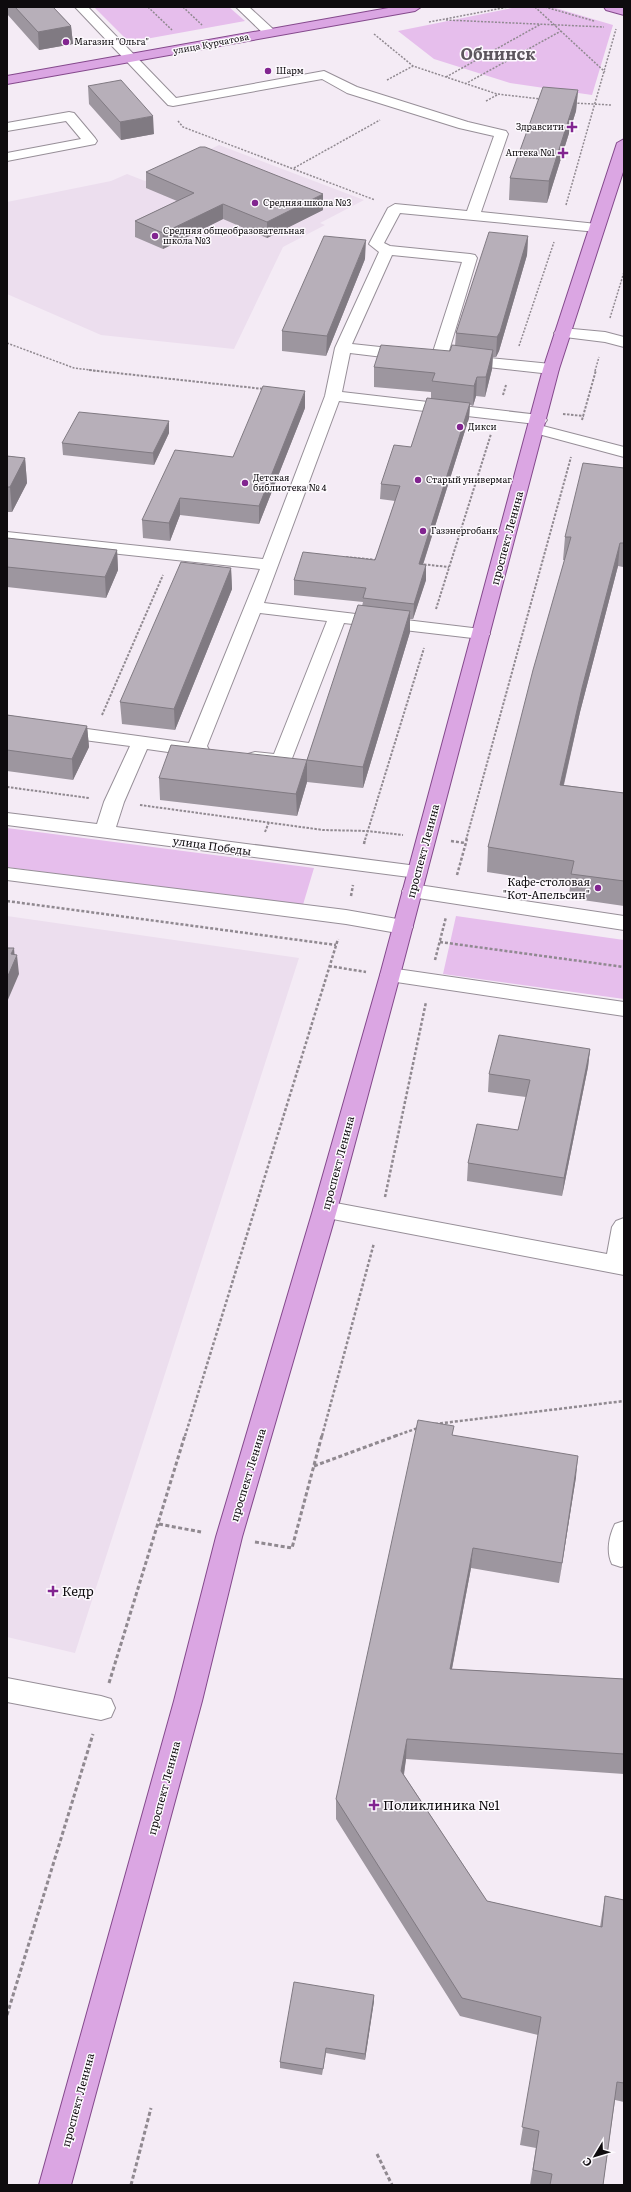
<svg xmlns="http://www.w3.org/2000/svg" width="631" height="2192" font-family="Literata,serif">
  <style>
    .built { fill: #ecdeee }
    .green { fill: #e6beec }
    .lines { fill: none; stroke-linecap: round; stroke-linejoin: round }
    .minor-casing { stroke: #978f98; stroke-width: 2 }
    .major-casing { stroke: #84498c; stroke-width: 2 }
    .path-far3 { stroke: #908990; stroke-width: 1.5; stroke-dasharray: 2 1.5; stroke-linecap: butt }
    .path-far2 { stroke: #908990; stroke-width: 2; stroke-dasharray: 2.5 1.5; stroke-linecap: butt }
    .path-far1 { stroke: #908990; stroke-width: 2.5; stroke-dasharray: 3 2; stroke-linecap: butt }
    .path { stroke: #908990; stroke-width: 3; stroke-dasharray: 4 2.5; stroke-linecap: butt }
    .minor { fill: #fff; fill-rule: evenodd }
    .major { fill: #dba6e3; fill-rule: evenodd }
    .wall { fill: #9d969f }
    .shaded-wall { fill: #807a82 }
    .building { fill: #b7afb9; stroke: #807a82 }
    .poi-dot { fill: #822590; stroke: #fdfafe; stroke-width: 1.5 }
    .labels { text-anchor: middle; stroke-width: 3; stroke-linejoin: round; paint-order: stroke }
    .far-poi-label { font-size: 9px; fill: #0e0b0e; stroke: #fdfafe; text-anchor: start }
    .far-street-label { font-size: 9px; fill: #0e0b0e; stroke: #fdfafe }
    .street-label { font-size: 11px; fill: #0e0b0e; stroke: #fdfafe }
    .poi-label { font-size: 11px; fill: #0e0b0e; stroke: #fdfafe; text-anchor: end }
    .near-poi-label { font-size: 13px; fill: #0e0b0e; stroke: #fdfafe; text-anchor: start }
    .far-town-label { font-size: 16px; font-weight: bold; fill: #5c555d; stroke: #fdfafe }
  </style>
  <rect width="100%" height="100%" fill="#f4ebf5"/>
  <!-- built -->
  <path class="built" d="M219 145 364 200 320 223 325 225 283 247 234 349 101 335 7 294V202L111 181 127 174 145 181Z
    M7 916 299 958 75 1653 7 1637Z"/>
  <!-- green -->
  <path class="green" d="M94 7H229L245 21 129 42Z
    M517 7H552L613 25 592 95 510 83 434 59 398 31Z
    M7 828 314 868 302 908 7 867Z
    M456 916 624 940V999L443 974Z"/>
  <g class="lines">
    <!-- minor casing -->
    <g class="minor-casing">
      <path id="minor" d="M75 7H88L176 98 324 71 357 87 468 122 506 131 508 134 481 212 597 224 604 228 597 232 400 213 384 243 390 246 470 254 475 255 477 258 448 354 551 364 556 366 559 369 556 372 551 374 434 361 431 358 462 262 392 255 352 344 408 350 413 352 416 355 413 358 408 360 350 353 342 392 539 415 545 417 547 420 545 423 539 425 624 447V457L531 432 529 429 531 426 536 424 339 401 264 603 481 629 487 630 490 634 487 638 481 639 344 623 291 761 288 765C276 768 260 765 248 762L246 758 248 754 255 752 274 754 327 621 260 613 207 746 209 750 207 754 196 756 147 749 124 802 116 827 417 866 424 867 427 872 424 877 417 878 7 825V813L97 824 104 802 130 746 7 730V718L189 743 260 569 7 542V532L263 559 325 396 335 348 379 252 369 244 388 208 395 204 467 211 494 136 459 128 347 93 322 79 173 106 168 105Z
        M236 7H249L274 30 276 33 274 36H266Z
        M69 112 74 113 95 138 97 141 95 144 7 161V153L81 139 66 121 7 131V123Z
        M562 328 605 332 624 337V347L605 342 557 336 554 333 557 330Z
        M7 868 346 910 403 920 410 922 413 927 410 932 403 934 346 924 7 880Z
        M412 884 624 916V930L405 896 402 891 405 886Z
        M390 968 624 1002V1016L383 980 380 975 383 970Z
        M325 1201 607 1254 612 1227 616 1221 624 1218V1275L317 1216 313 1210 317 1204Z
        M624 1521V1566L621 1567 612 1564C606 1552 609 1536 615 1524Z
        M7 1678 101 1696 111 1699 115 1708 111 1717 101 1720 7 1702Z"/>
    </g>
    <!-- major casing -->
    <g class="major-casing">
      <path id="major" d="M394 7H421L415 11 7 84V76Z
        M604 7H624V15L606 10Z
        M624 139V169L559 369 400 975 337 1210 242 1537 202 1701 71 2185H39L174 1701 216 1537 313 1210 380 975 543 369 617 143Z"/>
    </g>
    <!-- path-far3 -->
    <path class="path-far3" d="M148 7 172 30
      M183 7 202 25
      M535 7 605 72
      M545 7 594 21
      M446 20 604 27
      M429 22 508 7
      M374 34 413 66 497 94 541 99
      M446 77 541 24
      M387 80 413 66
      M465 84 561 31
      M486 101 497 95
      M574 103 611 105
      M178 121 183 127 375 200
      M294 168 380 120
      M566 205 616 29
      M610 318 624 272
      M7 343 74 368 98 371
      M519 346 554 242
      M595 371 599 357"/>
    <!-- path-far2 -->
    <path class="path-far2" d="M89 370 264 389
      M503 395 506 385
      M563 414 584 416
      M582 420 596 370
      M346 557 377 560
      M420 564 449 567
      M436 609 491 434
      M102 715 163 575
      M7 787 89 798
      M140 805 323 830 367 831 403 835
      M265 832 269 822
      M365 840 424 648
      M466 840 571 457"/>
    <!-- path-far1 -->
    <path class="path-far1" d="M451 841 465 843
      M364 844 365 839
      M457 875 467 839
      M351 896 353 885
      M7 901 336 945
      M440 942 624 967
      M435 960 446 917
      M329 966 366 972
      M385 1197 426 1002
      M435 1424 624 1401
      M185 1436 338 939
      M322 1436 374 1243
      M395 1436 418 1428"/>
    <!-- path -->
    <path class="path" d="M314 1466 398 1435
      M159 1524 201 1532
      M255 1542 292 1548 322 1435
      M109 1683 185 1435
      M7 2015 93 1734
      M377 2154 392 2185
      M131 2185 151 2108"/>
    <!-- minor -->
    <use href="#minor" class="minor"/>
    <!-- major -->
    <use href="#major" class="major"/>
  </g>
  <!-- wall -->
  <path class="wall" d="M7 7H53L71 26 73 44 39 50 7 14Z
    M88 86 154 134 121 140 89 104Z
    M578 90 576 111 547 203 509 200 510 178Z
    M146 172 323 210 267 238 223 219 163 249 135 237V221L177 201 146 188Z
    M528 236 527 255 499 351 496 357H493L492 369 485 397 476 396 473 406 470 405 469 418 423 565 426 580 413 619H410V632L363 788 307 782 297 816 160 800 159 778 307 760 362 606 363 602 294 595V580L375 560 395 501 380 499 381 484 411 447 431 399V392L374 387V367L450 351 455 346 456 333Z
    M365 259 326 356 282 351V331Z
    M305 408 259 524 180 515 170 541 143 538 142 520 233 457Z
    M169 433 154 465 63 455 62 443Z
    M7 456 25 458 27 483 12 512H7Z
    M624 468V561L623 567 618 566 580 712 564 785 624 793V906L569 898 570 885 487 872 488 847 565 560H563L565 537Z
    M7 538 117 550 118 570 106 598 7 587Z
    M231 568 232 589 175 730 122 724 120 702Z
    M7 715 87 726 89 747 73 780 7 771Z
    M590 1049 588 1067 562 1196 467 1181 468 1163 518 1130 526 1097 488 1092 489 1074Z
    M453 1436 576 1477 559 1583 471 1568 452 1669 624 1679V1774L406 1759 404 1775 487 1901 600 1927 605 1896 624 1900V2102L615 2100 603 2185H530L536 2148 520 2145 538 2035 460 2016 336 1819V1799Z
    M374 1995V2001L365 2060 326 2053 322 2075 280 2068V2062Z"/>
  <!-- shaded-wall -->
  <path class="shaded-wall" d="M71 26 73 44 39 50 38 32Z
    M578 90 576 111 547 203 549 181Z
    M153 116 154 134 121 140 120 122Z
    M323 194V210L267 238V222Z
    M223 204V219L163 249V233Z
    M528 236 527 255 499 351 496 357 497 337Z
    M366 240 365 259 326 356 327 336Z
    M493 350 492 369 485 397 486 377Z
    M477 377 476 396 473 406 474 386Z
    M305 391V408L259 524V506Z
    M470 403 469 418 418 580 419 564Z
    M169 421V433L154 465 153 453Z
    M25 458 27 483 12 512 10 487Z
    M180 498V515L170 541 169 523Z
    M620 543 618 566 580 712 558 809 560 785 582 688Z
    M117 550 118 570 106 598 105 577Z
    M426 565V580L413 619 414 604Z
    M231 568 232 589 175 730 174 709Z
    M410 611V632L363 788V767Z
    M87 726 89 747 73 780 72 759Z
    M307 760V782L297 816 296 794Z
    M14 948 15 960 17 955 19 974 7 1002V978L11 954Z
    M590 1049 588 1067 562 1196 564 1178Z
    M578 1456 576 1477 559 1583 562 1563Z
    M473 1548 471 1568 448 1689 450 1669Z
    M407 1739 406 1759 401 1791V1771Z
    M374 1995V2001L365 2060V2054Z"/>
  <!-- building -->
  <path class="building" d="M15 7H53L71 26 38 32Z
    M121 80 153 116 120 122 88 86Z
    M543 87 578 90 549 181 510 178Z
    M200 147H205L323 194 267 222 223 204 163 233 135 221 194 193 146 172Z
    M489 232 528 236 500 332 497 337 456 333Z
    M324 236 366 240 327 336 282 331Z
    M381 345 450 351 452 345 493 350 486 377H477L474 386 432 381 435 373 374 367Z
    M263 386 305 391 259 506 180 498 169 523 142 520 175 450 233 457Z
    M427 398 470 403 419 564 426 565 414 604 363 598 366 588 294 580 303 552 375 560 400 486 381 484 394 445 411 447Z
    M79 412 169 421 153 453 62 443Z
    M7 456 25 458 10 487H7Z
    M583 463 624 468V543H620L582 688 560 785 624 793V881L571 874 574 861 488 847 533 670 571 537H565Z
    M7 538 117 550 105 577 7 567Z
    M181 562 231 568 174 709 120 702Z
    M358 605 410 611 363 767 307 760Z
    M7 715 87 726 72 759 7 750Z
    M171 745 307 760 296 794 159 778Z
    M7 948H14L11 954 17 955 7 978Z
    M499 1035 590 1049 564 1178 468 1163 477 1124 518 1130 530 1080 489 1074Z
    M418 1420 454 1426 452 1435 578 1456 562 1563 473 1548 450 1669 624 1679V1754L407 1739 401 1771 487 1901 602 1927 605 1896 624 1900V2083L617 2082 603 2185H550L552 2174 533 2170 539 2131 522 2127 541 2017 462 1998 336 1799Z
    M294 1982 374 1995 365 2054 326 2048 323 2069 280 2062Z"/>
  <!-- markers -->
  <g class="poi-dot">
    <circle cx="66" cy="42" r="4"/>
    <circle cx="268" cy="71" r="4"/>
    <path d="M570 121h4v4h4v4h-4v4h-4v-4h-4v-4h4z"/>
    <path d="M561 147h4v4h4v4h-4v4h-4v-4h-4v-4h4z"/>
    <circle cx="255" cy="203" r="4"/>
    <circle cx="155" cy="236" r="4"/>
    <circle cx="460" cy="427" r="4"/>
    <circle cx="418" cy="480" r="4"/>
    <circle cx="245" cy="483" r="4"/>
    <circle cx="423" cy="531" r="4"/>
    <circle cx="598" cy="888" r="4"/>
    <path d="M51 1585h4v4h4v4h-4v4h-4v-4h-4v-4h4z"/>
    <path d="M372 1799h4v4h4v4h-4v4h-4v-4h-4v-4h4z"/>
  </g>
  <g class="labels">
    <!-- far-poi labels -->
    <g class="far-poi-label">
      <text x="74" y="45">Магазин "Ольга"</text>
      <text x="276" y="74">Шарм</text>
      <text x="564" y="130" text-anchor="end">Здравсити</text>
      <text x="555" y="156" text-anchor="end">Аптека №1</text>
      <text x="263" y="206">Средняя школа №3</text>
      <text x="163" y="234">Средняя общеобразовательная<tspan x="163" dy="10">школа №3</tspan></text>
      <text x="468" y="430">Дикси</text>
      <text x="253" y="481">Детская<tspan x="253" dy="10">библиотека № 4</tspan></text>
      <text x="426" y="483">Старый универмаг</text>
      <text x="431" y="534">Газэнергобанк</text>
    </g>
    <!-- far-street labels -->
    <g class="far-street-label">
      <text transform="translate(211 44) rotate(-11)" y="3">улица Курчатова</text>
    </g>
    <!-- street labels -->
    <g class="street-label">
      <text transform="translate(507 538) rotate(-75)" y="4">проспект Ленина</text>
      <text transform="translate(212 846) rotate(8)" y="4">улица Победы</text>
      <text transform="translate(423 851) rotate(-75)" y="4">проспект Ленина</text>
      <text transform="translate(338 1163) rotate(-75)" y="4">проспект Ленина</text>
      <text transform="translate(248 1475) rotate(-73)" y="4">проспект Ленина</text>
      <text transform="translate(164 1788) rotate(-75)" y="4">проспект Ленина</text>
      <text transform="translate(78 2100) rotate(-75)" y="4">проспект Ленина</text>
    </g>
    <!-- poi labels -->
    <g class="poi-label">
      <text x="590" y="886">Кафе-столовая<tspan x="590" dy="13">"Кот-Апельсин"</tspan></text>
    </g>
    <!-- near-poi labels -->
    <g class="near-poi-label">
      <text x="62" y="1596">Кедр</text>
      <text x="383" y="1810">Поликлиника №1</text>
    </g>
    <!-- far-town labels -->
    <g class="far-town-label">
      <text x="498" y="60">Обнинск</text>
    </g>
  </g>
  <!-- border -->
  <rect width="631" height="2192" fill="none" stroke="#0e0b0e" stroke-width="16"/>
  <!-- north arrow -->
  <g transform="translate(595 2156) rotate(232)" stroke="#fdfafe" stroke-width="3" paint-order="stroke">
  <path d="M0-3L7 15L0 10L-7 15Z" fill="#0e0b0e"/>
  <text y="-6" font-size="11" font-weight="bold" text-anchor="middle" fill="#0e0b0e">С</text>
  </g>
</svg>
